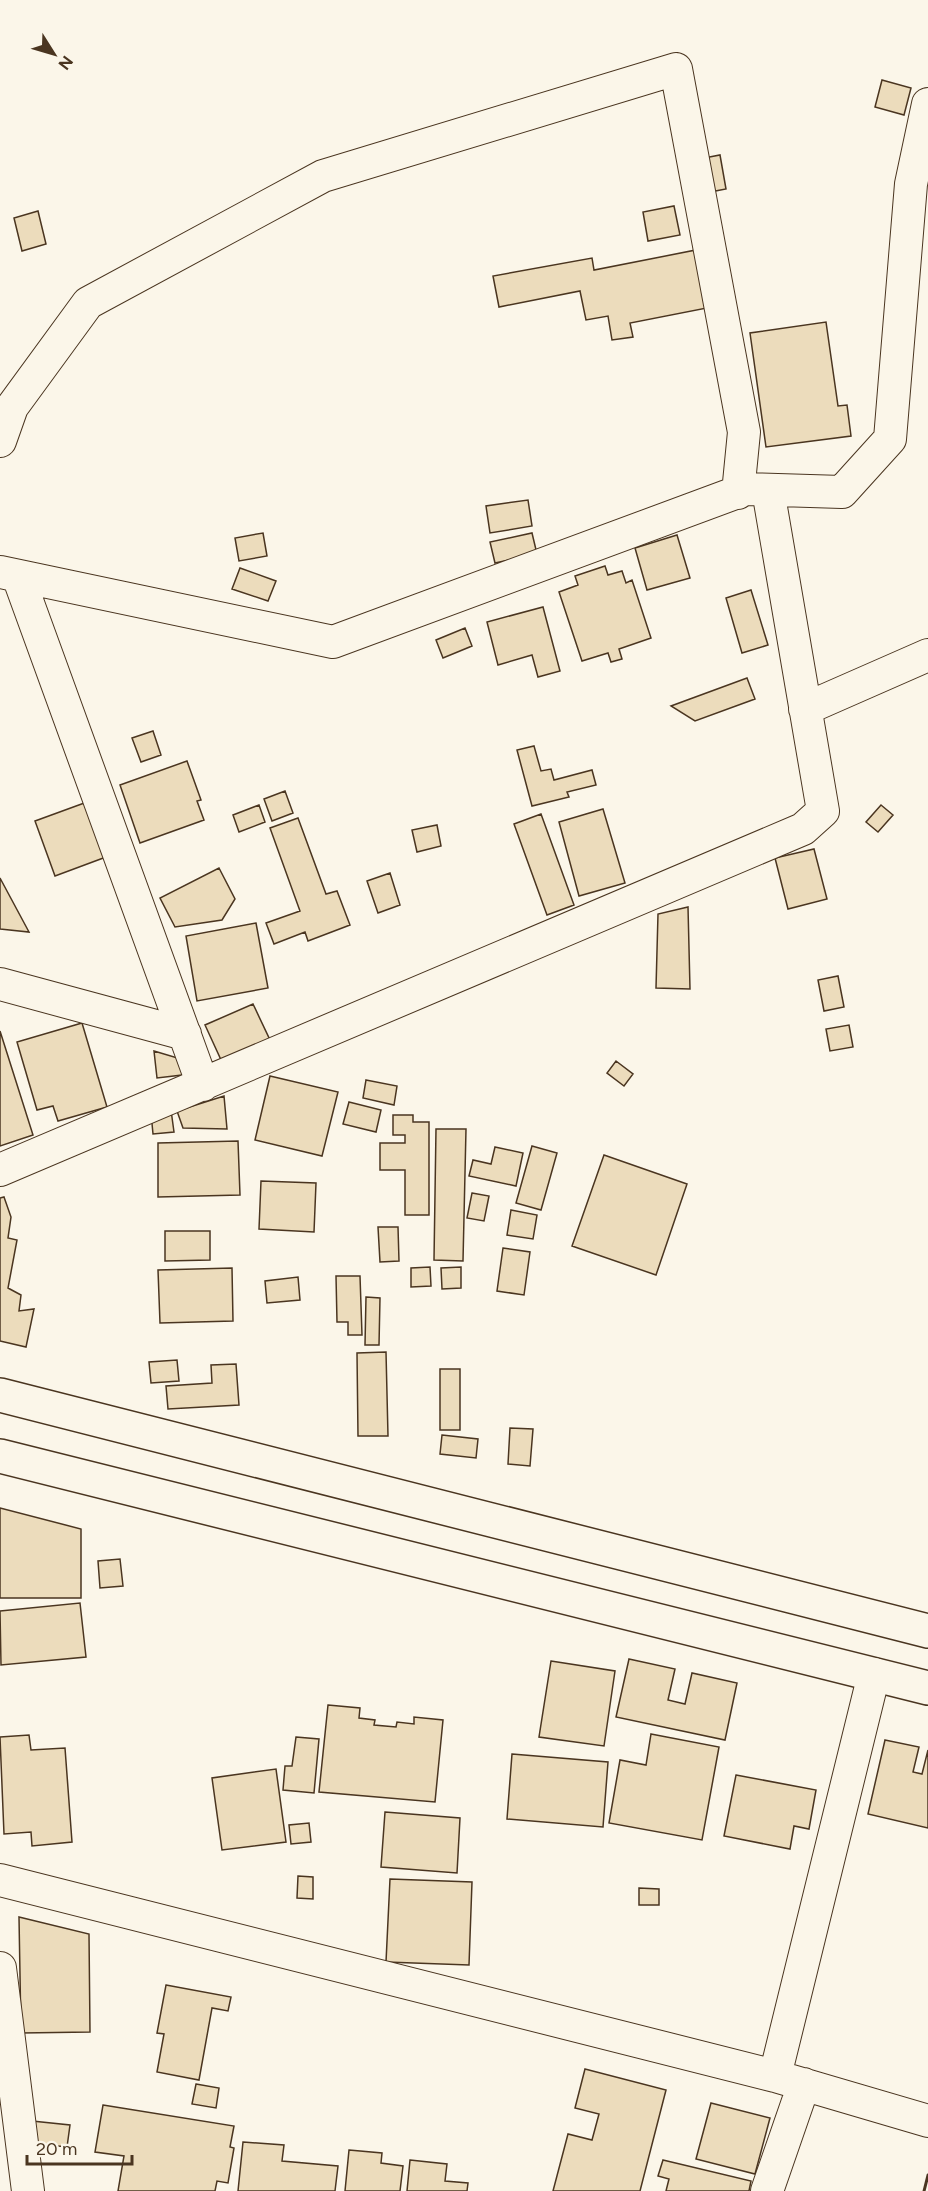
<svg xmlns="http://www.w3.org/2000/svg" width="928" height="2191" font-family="Figtree,sans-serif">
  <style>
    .building { fill: #ecdcbc; stroke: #4a3520; stroke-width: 1.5 }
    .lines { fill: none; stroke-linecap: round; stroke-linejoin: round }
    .street-casing { stroke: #4a3520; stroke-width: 34 }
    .secondary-casing { stroke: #4a3520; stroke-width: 36 }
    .street { stroke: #fbf6e9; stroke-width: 32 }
    .secondary { stroke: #fbf6e9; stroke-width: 33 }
    .wall { stroke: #4a3520; stroke-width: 3 }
  </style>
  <rect width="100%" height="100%" fill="#fbf6e9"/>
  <!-- building -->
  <path class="building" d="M882 80 911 88 904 115 875 107Z
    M720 155 726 189 710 192 704 158Z
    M674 206 680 235 648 241 643 212Z
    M38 211 46 244 22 251 14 218Z
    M696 250 707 308 630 323 633 337 612 340 608 316 586 320 580 291 499 307 493 276 592 258 594 270Z
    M826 322 838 406 847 405 851 436 766 447 750 333Z
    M528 500 532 526 490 533 486 506Z
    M263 533 267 556 239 561 235 538Z
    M532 533 537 554 495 563 490 542Z
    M677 535 690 578 647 590 635 548Z
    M605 566 608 575 622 571 626 583 632 580 651 638 619 649 622 659 611 662 608 653 582 661 559 592 578 585 575 576Z
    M240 568 276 581 268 601 232 589Z
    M751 590 768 645 742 653 726 598Z
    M543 607 560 671 538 677 532 655 498 665 487 622Z
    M465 628 472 646 443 658 436 640Z
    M747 678 755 699 695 721 671 706Z
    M153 731 161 755 141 762 132 738Z
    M534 746 541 771 551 769 554 780 592 770 596 785 567 792 569 797 532 806 517 750Z
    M187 761 201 800 197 801 204 820 140 843 120 785Z
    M285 791 293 813 272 821 264 799Z
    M87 802 106 857 55 876 35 821Z
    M259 805 265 822 239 832 233 815Z
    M881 805 893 815 878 832 866 822Z
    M603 809 625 883 579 896 559 822Z
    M541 814 574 905 547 915 514 824Z
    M298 818 326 894 337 891 350 925 308 941 305 932 274 944 266 923 300 911 270 828Z
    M437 825 441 846 417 852 412 830Z
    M814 849 827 899 788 909 775 858Z
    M219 868 235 899 222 920 175 927 160 898Z
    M390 873 400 905 378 913 367 881Z
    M0 878 29 932 0 929Z
    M688 907 690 989 656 988 658 914Z
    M256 923 268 988 197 1001 186 936Z
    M838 976 844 1007 824 1011 818 980Z
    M253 1004 270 1040 222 1062 205 1025Z
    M82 1023 107 1107 58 1121 53 1106 37 1110 17 1042Z
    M849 1025 853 1047 830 1051 826 1029Z
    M0 1031 33 1135 0 1146Z
    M154 1051 181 1059 182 1075 157 1078Z
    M616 1061 633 1074 624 1086 607 1073Z
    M270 1076 338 1092 322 1156 255 1140Z
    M366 1080 397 1086 394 1105 363 1098Z
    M224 1096 227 1129 183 1128 177 1111Z
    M349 1102 381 1110 376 1132 343 1124Z
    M171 1110 174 1132 153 1134 151 1113Z
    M393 1115H413V1122H429V1215H405V1170H380V1143H405V1135H393Z
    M436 1129H466L463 1261 434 1260Z
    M238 1141 240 1195 158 1197V1143Z
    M532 1146 557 1153 541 1210 516 1203Z
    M495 1147 523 1153 516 1186 469 1176 473 1160 491 1164Z
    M604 1155 687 1184 656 1275 572 1246Z
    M261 1181 316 1183 314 1232 259 1229Z
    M472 1193 489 1196 484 1221 467 1218Z
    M4 1197 11 1217 8 1238 17 1240 8 1288 21 1295 19 1311 34 1309 26 1347 0 1341V1198Z
    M511 1210 537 1215 533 1239 507 1235Z
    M378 1227H398L399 1261 380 1262Z
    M165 1231H210V1260L165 1261Z
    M503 1248 530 1252 524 1295 497 1291Z
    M430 1267 431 1286 411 1287V1268Z
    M461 1267V1288L442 1289 441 1268Z
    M232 1268 233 1321 160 1323 158 1270Z
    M336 1276H360L362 1335H348V1322H337Z
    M298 1277 300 1300 267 1303 265 1281Z
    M366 1297 380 1298 379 1345H365Z
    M386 1352 388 1436H358L357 1353Z
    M177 1360 179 1381 151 1383 149 1362Z
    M236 1364 239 1405 168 1409 166 1386 212 1383 211 1365Z
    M440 1369H460V1430H440Z
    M510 1428 533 1429 530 1466 508 1464Z
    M442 1435 478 1439 476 1458 440 1454Z
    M0 1508 81 1529V1598H0Z
    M120 1559 123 1586 100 1588 98 1561Z
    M80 1603 86 1657 1 1665 0 1611Z
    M629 1659 675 1669 668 1700 685 1704 692 1673 737 1683 725 1740 616 1717Z
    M551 1661 615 1671 604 1746 539 1737Z
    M328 1705 360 1708 359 1718 375 1720 374 1725 396 1727 397 1722 414 1724V1717L443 1720 435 1802 319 1792Z
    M651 1734 719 1747 702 1840 609 1823 620 1760 646 1765Z
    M29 1735 31 1750 65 1748 72 1842 32 1846 31 1832 4 1834 0 1737Z
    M296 1737 319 1739 314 1793 283 1790 285 1766H292Z
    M885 1740 919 1747 913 1772 922 1774 928 1750V1828L868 1814Z
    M512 1754 608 1762 603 1827 507 1819Z
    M276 1769 286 1842 222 1850 212 1778Z
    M736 1775 816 1790 809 1829 794 1826 790 1849 724 1836Z
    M385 1812 460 1818 457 1873 381 1867Z
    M309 1823 311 1842 291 1844 289 1825Z
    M298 1876 313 1877V1899L297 1898Z
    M390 1879 472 1882 469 1965 386 1962Z
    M639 1888 659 1889V1905H639Z
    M19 1917 89 1934 90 2032 21 2033Z
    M166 1985 231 1997 228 2011 212 2008 199 2080 157 2072 164 2034 157 2033Z
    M585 2069 666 2090 640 2191H553L568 2134 592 2140 599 2114 575 2108Z
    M196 2084 219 2088 216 2108 192 2104Z
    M711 2103 770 2118 755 2174 696 2159Z
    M103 2105 234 2126 230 2147 234 2148 228 2183 217 2181 215 2191H118L124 2156 95 2152Z
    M32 2121 70 2125 67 2147 30 2143Z
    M243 2142 284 2145 282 2161 338 2166 335 2191H238Z
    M349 2150 382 2153 381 2163 403 2166 400 2191H345Z
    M410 2160 447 2164 445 2181 468 2183 467 2191H407Z
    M663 2160 751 2181 749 2191H666L669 2179 658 2176Z"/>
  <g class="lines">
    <!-- street casing -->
    <g class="street-casing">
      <path id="street" d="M0 441 12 407 88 303 323 176 676 69 744 432 738 493
        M0 572 333 642 746 489 842 492 890 439 911 184 928 104
        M18 576 203 1085
        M805 709 928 655
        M0 984 185 1034
        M0 1170 803 829 823 811 768 490
        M0 1880 775 2076 928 2121
        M0 1968 28 2191
        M775 2076 874 1674
        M767 2191 804 2084"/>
    </g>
    <!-- secondary casing -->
    <g class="secondary-casing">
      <path id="secondary" d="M0 1395 928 1631
        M0 1456 928 1688"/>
    </g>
    <!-- street -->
    <use href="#street" class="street"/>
    <!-- secondary -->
    <use href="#secondary" class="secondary"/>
    <!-- wall -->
    <path class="wall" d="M924 2191 928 2175"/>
  </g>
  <!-- north arrow -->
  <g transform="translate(54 54) rotate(127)" stroke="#fbf6e9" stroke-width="4.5" paint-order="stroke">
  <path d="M0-4.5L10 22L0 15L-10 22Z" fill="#4a3520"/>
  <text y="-9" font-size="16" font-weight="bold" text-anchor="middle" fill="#4a3520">N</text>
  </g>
  <!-- scale -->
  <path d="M27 2155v9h105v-9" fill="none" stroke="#4a3520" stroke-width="3"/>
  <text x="36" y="2155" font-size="18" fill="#4a3520" stroke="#fbf6e9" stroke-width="4.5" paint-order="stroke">20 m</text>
</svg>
